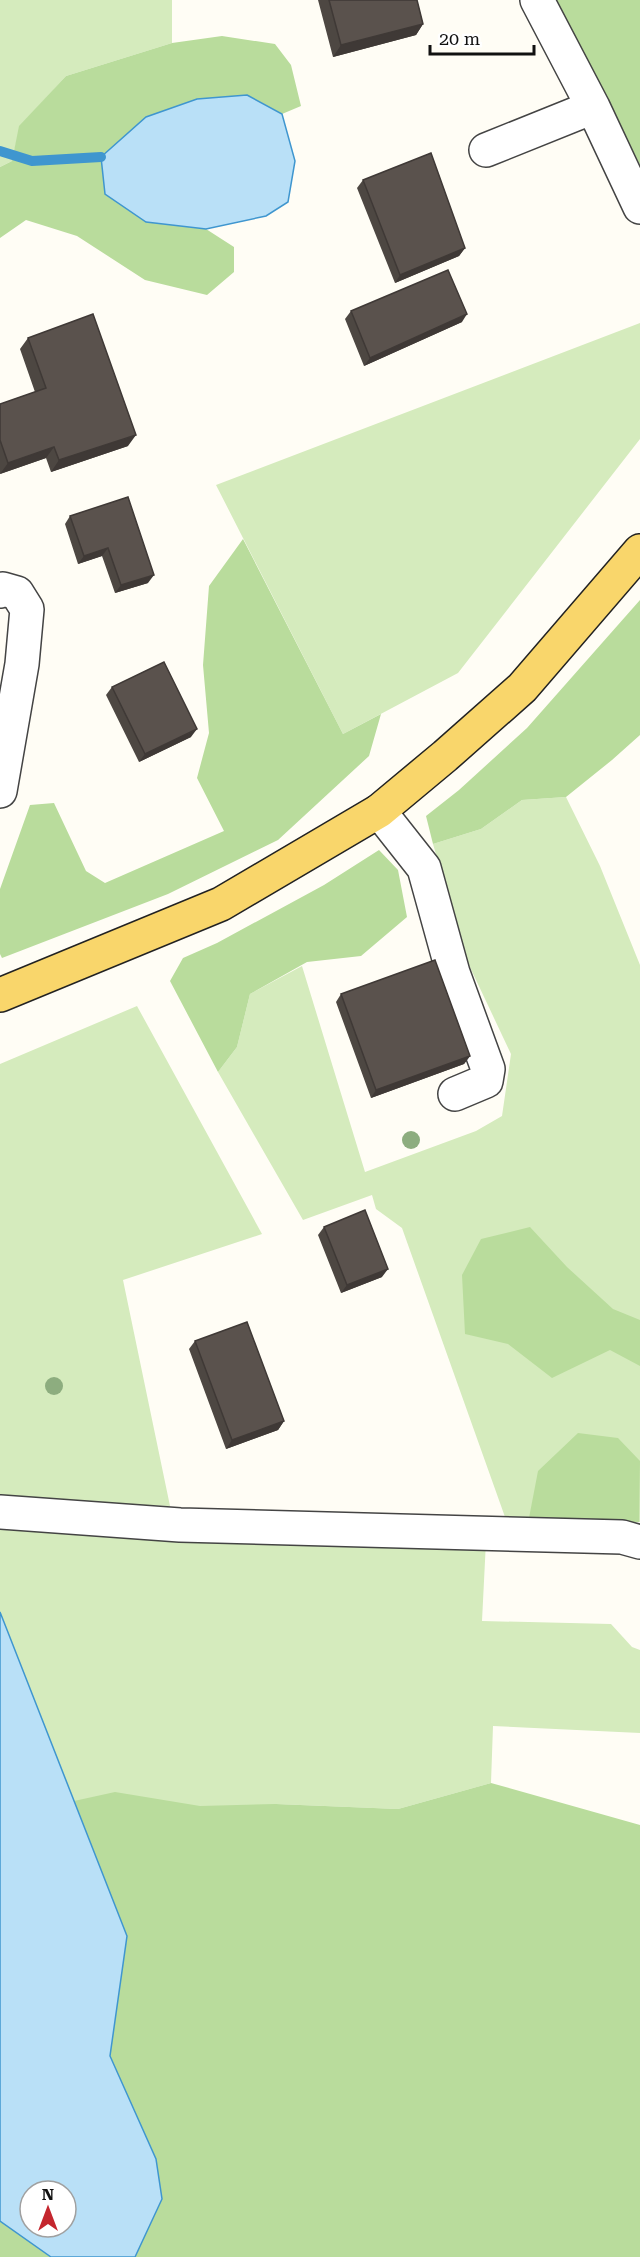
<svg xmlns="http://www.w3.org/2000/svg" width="640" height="2257" font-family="'Roboto Serif',serif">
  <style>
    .green { fill: #d5ebbd }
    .forest { fill: #b9dc9c }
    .water { fill: #b9e0f7; stroke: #3f96cf; stroke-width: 1.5; fill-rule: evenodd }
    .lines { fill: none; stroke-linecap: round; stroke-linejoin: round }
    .stream { stroke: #3f96cf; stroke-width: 10 }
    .minor-casing { stroke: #444; stroke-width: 36 }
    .major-casing { stroke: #222; stroke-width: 36 }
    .minor { stroke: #fff; stroke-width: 33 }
    .major { stroke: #f9d66b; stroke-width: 33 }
    .tree { fill: #8dad7f }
    .wall { fill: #4d4742 }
    .shaded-wall { fill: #3f3936 }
    .building { fill: #5a524d; stroke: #3f3936; stroke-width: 1.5 }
  </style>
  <rect width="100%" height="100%" fill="#fffdf5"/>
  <!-- green -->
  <path class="green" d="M0 0H172V43L66 76 20 126 12 161 0 167Z
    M640 323V439L458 673 343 734 216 485Z
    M566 797 600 866 640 965V1522L505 1517 402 1228 376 1209 372 1195 303 1220 218 1072 237 1047 250 994 302 966 365 1172 476 1131 502 1116 511 1054 468 963 433 844 481 829 522 800Z
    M137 1006 262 1234 123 1280 170 1506 0 1500V1064Z
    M0 1525 486 1541 482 1621 611 1624 632 1647 640 1650V1733L493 1726 491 1783 398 1809 276 1804 221 2257H121L109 2081 0 1630Z"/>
  <!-- forest -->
  <path class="forest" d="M554 0H640V165Z
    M222 36 275 44 291 65 301 106 282 114 247 95 101 157 105 194 146 222 206 229 234 247V272L207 295 145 280 77 236 26 220 0 238V167L12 161 19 126 66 76 172 43Z
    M243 539 343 734 381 714 369 756 278 840 168 894 2 958 0 954V889L30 805 54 803 86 871 105 883 224 831 197 778 209 733 203 665 209 586Z
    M640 600V735L612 760 566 797 522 800 481 829 433 844 426 816 459 790 527 728Z
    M379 850 398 870 407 917 361 956 307 962 250 994 237 1047 218 1072 170 981 183 958 217 943 324 885Z
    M530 1227 567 1267 613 1309 640 1320V1366L610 1350 552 1378 508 1344 465 1334 462 1275 481 1239Z
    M578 1433 618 1438 640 1461 639 1522 529 1518 538 1471Z
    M491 1783 640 1825V2257H135L162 2199 156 2159 110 2056 127 1936 74 1801 115 1792 200 1806 276 1804 398 1809Z
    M0 2221 50 2256 51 2257H0Z"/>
  <!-- water -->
  <path class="water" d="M247 95 282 114 295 161 288 202 266 216 206 229 146 222 105 194 101 157 146 117 197 99Z
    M0 1612 127 1936 110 2056 156 2159 162 2199 135 2257H51L0 2221ZM30 2191H66V2227H30Z"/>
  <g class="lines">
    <!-- stream -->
    <path class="stream" d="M0 151 32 161 101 157"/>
    <!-- minor casing -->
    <g class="minor-casing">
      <path id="minor" d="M537 0 593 107 640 207
        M486 150 593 107
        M0 591 3 589 17 593 27 609 22 664 0 791
        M379 811 424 868 453 973 488 1069 486 1081 455 1094
        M0 1512 180 1525 622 1537 640 1542"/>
    </g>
    <!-- major casing -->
    <g class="major-casing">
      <path id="major" d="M0 995 221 904 379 811 445 756 522 688 640 551"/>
    </g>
    <!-- minor -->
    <use href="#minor" class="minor"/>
    <!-- major -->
    <use href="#major" class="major"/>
  </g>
  <!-- trees -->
  <g class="tree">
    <circle cx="411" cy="1140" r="9"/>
    <circle cx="54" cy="1386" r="9"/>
  </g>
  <!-- wall -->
  <path class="wall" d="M318 0H417L423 24 416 35 333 57Z
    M363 180 465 248 459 256 395 283 357 188Z
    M351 311 462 322 364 366 345 319Z
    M28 338 128 446 51 472 46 458 0 474V404L35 392 20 349Z
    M70 516 148 583 115 593 102 556 78 564 65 524Z
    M112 687 191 737 139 762 106 695Z
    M341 994 470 1056 464 1064 371 1098 336 1002Z
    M324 1227 382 1277 341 1293 318 1235Z
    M195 1341 284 1421 278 1430 226 1449 189 1349Z"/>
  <!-- shaded-wall -->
  <path class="shaded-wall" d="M423 24 416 35 333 57 341 45Z
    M465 248 459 256 395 283 400 275Z
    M467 314 462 322 364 366 370 358Z
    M136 435 128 446 51 472 59 460Z
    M54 447 46 458 0 474 8 463Z
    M108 548 102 556 78 564 84 556Z
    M154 575 148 583 115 593 121 585Z
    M197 729 191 737 139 762 145 754Z
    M470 1056 464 1064 371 1098 376 1090Z
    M388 1269 382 1277 341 1293 347 1285Z
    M284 1421 278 1430 226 1449 232 1440Z"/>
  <!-- building -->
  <path class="building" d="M329 0H417L423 24 341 45Z
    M431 153 465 248 400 275 363 180Z
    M448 270 467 314 370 358 351 311Z
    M93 314 136 435 59 460 54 447 8 463 0 440V404L46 388 28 338Z
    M128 497 154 575 121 585 108 548 84 556 70 516Z
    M164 662 197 729 145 754 112 687Z
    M435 960 470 1056 376 1090 341 994Z
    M365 1210 388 1269 347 1285 324 1227Z
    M247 1322 284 1421 232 1440 195 1341Z"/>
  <!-- north arrow -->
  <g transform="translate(48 2209)"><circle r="28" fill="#ffffff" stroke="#a0a0a0" stroke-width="1.5"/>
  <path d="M0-4.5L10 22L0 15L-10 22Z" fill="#c4262e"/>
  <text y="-9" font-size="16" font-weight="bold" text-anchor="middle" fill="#111111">N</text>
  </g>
  <!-- scale -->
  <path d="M430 45v9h104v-9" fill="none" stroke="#111111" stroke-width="3"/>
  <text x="439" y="45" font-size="18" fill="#111111" stroke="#ffffff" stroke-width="4.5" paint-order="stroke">20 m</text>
</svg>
